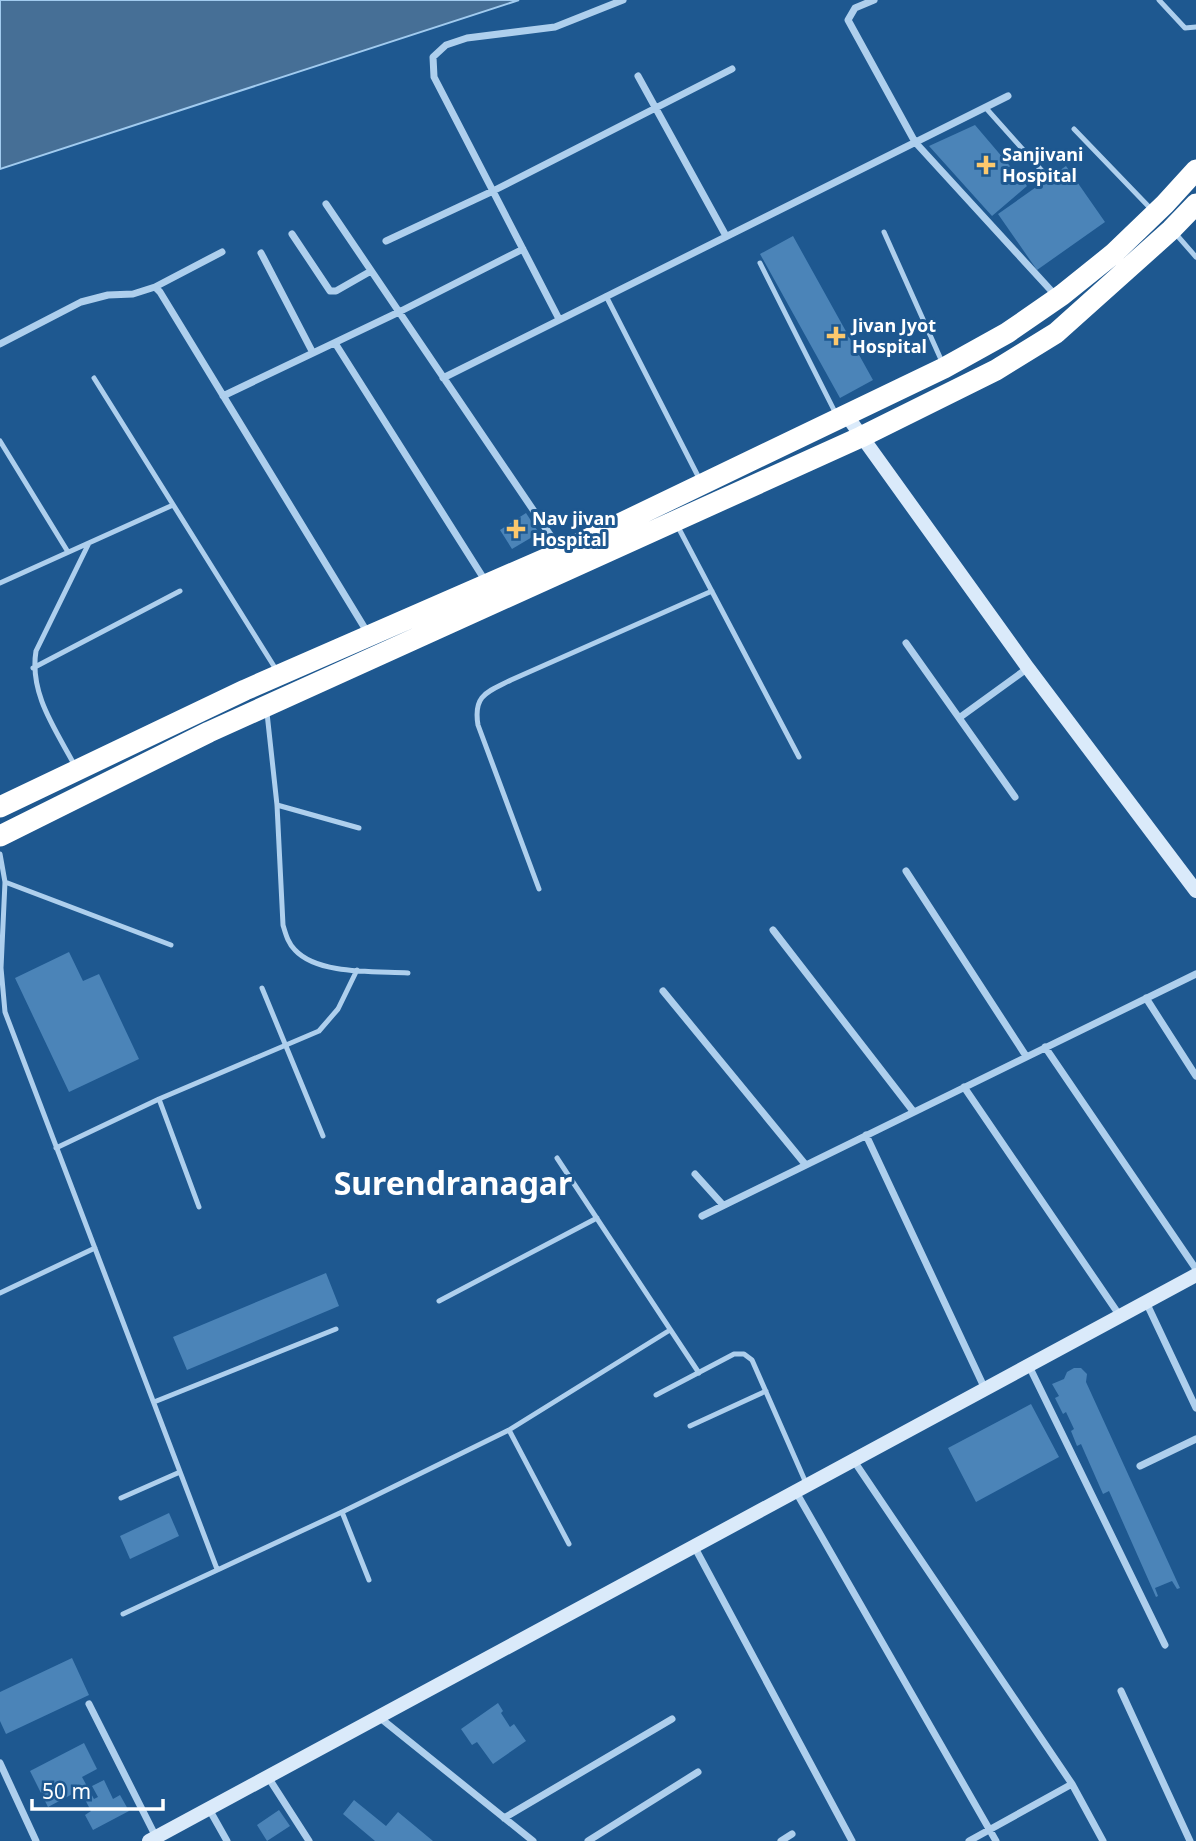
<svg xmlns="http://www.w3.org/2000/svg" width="1196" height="1841" font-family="'Noto Sans',sans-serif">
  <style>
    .water { fill: #466f96; stroke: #a1cbef; stroke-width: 2 }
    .building { fill: #4b84b8 }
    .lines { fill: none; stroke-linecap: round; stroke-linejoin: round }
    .lane { stroke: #aecfed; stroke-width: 5 }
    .street { stroke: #aecfed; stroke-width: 7 }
    .secondary { stroke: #daeafa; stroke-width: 14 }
    .highway { stroke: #fff; stroke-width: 21 }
    .poi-dot { fill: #fcc86d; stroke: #1e5890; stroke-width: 2.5 }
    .labels { text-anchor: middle; stroke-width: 6; stroke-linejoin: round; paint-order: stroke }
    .poi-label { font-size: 18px; font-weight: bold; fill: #fff; stroke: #1e5890; text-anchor: start }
    .town-label { font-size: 32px; font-weight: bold; fill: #fff; stroke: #1e5890 }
  </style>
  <rect width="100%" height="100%" fill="#1e5890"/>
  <!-- water -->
  <path class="water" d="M0 0H519L0 169Z"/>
  <!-- building -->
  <path class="building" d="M975 125 1027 186 992 216 929 146Z
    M1066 166 1105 222 1037 270 998 214Z
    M793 236 873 380 840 398 760 254Z
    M526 513 539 533 512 549 500 530Z
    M69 952 83 981 99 974 139 1059 69 1092 15 978Z
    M326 1273 339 1306 187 1370 173 1337Z
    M1074 1368H1081L1087 1374 1086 1382 1180 1588 1177 1589 1172 1581 1155 1588 1158 1596 1156 1597 1109 1491 1103 1494 1081 1444 1077 1446 1071 1431 1074 1429 1066 1412 1063 1414 1055 1398 1059 1396 1052 1384 1064 1379 1067 1372Z
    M1031 1404 1059 1457 976 1502 948 1448Z
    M169 1513 179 1536 130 1559 120 1536Z
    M72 1658 89 1695 6 1734 0 1721V1692Z
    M498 1703 503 1711 501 1713 510 1727 514 1724 526 1741 493 1764 477 1742 472 1745 461 1729Z
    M84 1743 97 1769 82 1777 94 1799 98 1797 92 1786 104 1780 113 1799 120 1795 129 1811 93 1830 85 1815 91 1811 80 1790 48 1807 30 1771Z
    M354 1800 386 1826 398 1812 433 1841H375L343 1814Z
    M279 1810 290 1826 267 1841 257 1825Z"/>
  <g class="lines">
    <!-- lane -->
    <path class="lane" d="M1159 0 1185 28 1196 27
      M985 107 1043 172
      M1074 129 1152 210
      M884 232 943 364
      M1175 233 1196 257
      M760 263 836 414
      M606 296 700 480
      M94 378 277 671
      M0 441 68 552
      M677 525 799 757
      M0 583 173 505
      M33 668 180 591
      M267 713 277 805 283 925C286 935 288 943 295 950 318 975 376 971 408 973
      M75 766C56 730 29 694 36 651L89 543
      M277 805 359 828
      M0 854 5 882 1 968 5 1012 217 1569
      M5 882 171 945
      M539 889 478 725C473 695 487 692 511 680L712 591
      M262 988 323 1136
      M159 1099 199 1207
      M56 1148 159 1099 319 1031 338 1009 357 970
      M557 1158 699 1373
      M0 1293 95 1248
      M439 1301 597 1218
      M656 1395 734 1354H744L752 1360 806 1483
      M154 1402 336 1329
      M690 1426 766 1391
      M509 1430 569 1544
      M121 1498 180 1472
      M342 1512 369 1580
      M123 1614 342 1512 509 1430 670 1330"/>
    <!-- street -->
    <path class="street" d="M874 0 855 8 848 20 915 142 1057 297
      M638 76 726 236
      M326 204 561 551
      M292 234 330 291H336L371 271
      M386 241 493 191 732 69
      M261 253 313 353
      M155 287 222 252
      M559 319 434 77 433 57 446 45 467 38 555 27 623 0
      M335 343 486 582
      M0 344 81 302 108 295 133 294 155 287 160 292 369 635
      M443 378 1008 96
      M223 396 399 312 523 249
      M906 643 1015 797
      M959 718 1028 668
      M906 871 1026 1056
      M773 930 913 1111
      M663 991 805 1164
      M1146 998 1196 1076
      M1045 1047 1196 1269
      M964 1087 1120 1316
      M866 1135 985 1389
      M695 1174 723 1205
      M702 1216 1196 974
      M1146 1302 1196 1408
      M1029 1366 1165 1645
      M854 1461 1072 1784 1103 1841
      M1140 1466 1196 1439
      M796 1492 996 1841
      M694 1546 852 1841
      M1121 1691 1190 1841
      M89 1704 156 1837
      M379 1717 533 1841
      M0 1763 36 1841
      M268 1777 309 1841
      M209 1809 227 1841
      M504 1818 672 1719
      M588 1841 698 1772
      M781 1841 792 1834
      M969 1841 1072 1784"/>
    <!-- secondary -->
    <path class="secondary" d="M847 416 1028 668 1196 891
      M149 1841 1196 1275"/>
    <!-- highway -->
    <path class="highway" d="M0 807 245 690 561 552 944 368 1007 333 1062 295 1113 254 1165 204 1196 170
      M0 836 209 732 861 437 996 370 1056 333 1171 230 1196 204"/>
  </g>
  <!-- markers -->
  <g class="poi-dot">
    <path d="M982.5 154.5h7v7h7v7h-7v7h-7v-7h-7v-7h7z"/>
    <path d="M832.5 325.5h7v7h7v7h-7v7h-7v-7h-7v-7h7z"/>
    <path d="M512.5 518.5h7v7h7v7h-7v7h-7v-7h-7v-7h7z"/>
  </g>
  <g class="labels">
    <!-- poi labels -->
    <g class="poi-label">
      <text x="1002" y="161">Sanjivani<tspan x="1002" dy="21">Hospital</tspan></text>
      <text x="852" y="332">Jivan Jyot<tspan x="852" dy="21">Hospital</tspan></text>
      <text x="532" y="525">Nav jivan<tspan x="532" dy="21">Hospital</tspan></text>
    </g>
    <!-- town labels -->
    <g class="town-label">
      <text x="453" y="1195">Surendranagar</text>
    </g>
  </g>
  <!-- scale -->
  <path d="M32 1799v10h131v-10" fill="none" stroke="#ffffff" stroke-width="3.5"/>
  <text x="42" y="1799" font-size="21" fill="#ffffff" stroke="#1e5890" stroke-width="5" paint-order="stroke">50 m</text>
</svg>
